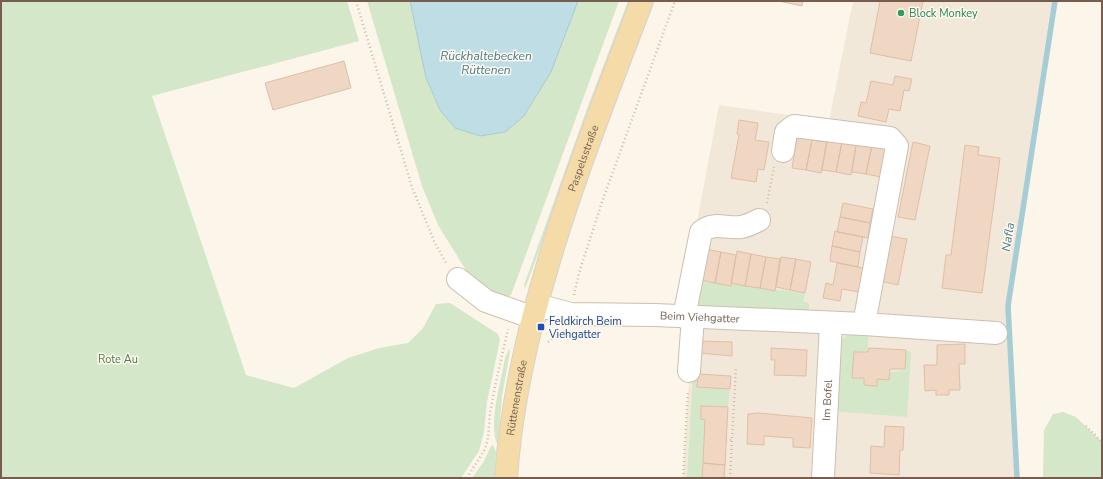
<svg xmlns="http://www.w3.org/2000/svg" width="1103" height="479" font-family="'Nunito Sans',sans-serif">
  <style>
    .residential { fill: #f2e8d9 }
    .green { fill: #d4e8c9 }
    .water { fill: #bfdde4; stroke: #a6ccd5 }
    .lines { fill: none; stroke-linecap: round; stroke-linejoin: round }
    .stream { stroke: #a6ccd5; stroke-width: 5.5 }
    .building { fill: #efd7c4; stroke: #e0bea5 }
    .minor-casing { stroke: #cdbeb0; stroke-width: 24 }
    .major-casing { stroke: #d8d2ce; stroke-width: 24 }
    .path { stroke: #d4baa6; stroke-width: 2.5; stroke-dasharray: 1 3; stroke-linecap: butt }
    .minor { stroke: #fff; stroke-width: 22 }
    .major { stroke: #f4dba8; stroke-width: 22 }
    .leisure-dot { fill: #2e9e5b; stroke: #fef9f0; stroke-width: 1.5 }
    .transit-dot { fill: #1a4fb4; stroke: #fef9f0; stroke-width: 1.5 }
    .labels { text-anchor: middle; stroke-width: 3; stroke-linejoin: round; paint-order: stroke }
    .leisure-label { font-size: 11px; fill: #27864d; stroke: #fef9f0; text-anchor: start }
    .street-label { font-size: 11px; fill: #755e4f; stroke: #fef9f0 }
    .transit-label { font-size: 11px; fill: #164399; stroke: #fef9f0; text-anchor: start }
    .park-label { font-size: 11px; fill: #547947; stroke: #fef9f0 }
    .water-label { font-size: 12px; font-style: italic; fill: #4a7a86; stroke: #fef9f0 }
  </style>
  <rect width="100%" height="100%" fill="#fbf5ea"/>
  <!-- residential -->
  <path class="residential" d="M853 1H1055L1008 306 1017 478H683L693 317H679L719 105 829 121Z"/>
  <!-- green -->
  <path class="green" d="M1 1H347L359 41 152 96 246 375 294 388 348 358 379 348 408 343 423 328 436 304 450 303 498 334 500 340 487 402 484 432 479 451 461 478H1Z
    M367 1H619L511 295 504 298 493 294 469 275 438 225 422 186Z
    M628 1H631L525 289 524 285 588 106Z
    M701 280 805 293 803 301 809 303V314L697 309 692 299Z
    M852 331 868 332V352H855L853 378 905 370 906 350 911 352 907 417 841 412 833 406 837 352 842 340Z
    M509 349 510 352 502 396 498 445C487 427 502 378 505 358Z
    M693 374H698L697 387 730 389 728 407 701 406V419L705 420 702 478H687Z
    M1063 412 1076 417 1102 442V478H1043L1044 430 1053 414Z
    M493 445 496 452 495 478H472L484 461 491 446Z"/>
  <!-- water -->
  <path class="water" d="M410 1H578L551 72 524 116 505 132 480 136 455 128 440 110 426 78Z"/>
  <g class="lines">
    <!-- stream -->
    <path class="stream" d="M1017 478 1008 306 1055 1"/>
  </g>
  <!-- building -->
  <path class="building" d="M779 1H803L802 6Z
    M880 1H923L911 61 870 53Z
    M344 61 351 88 273 110 265 83Z
    M895 76 912 79 909 91 904 90 900 111 889 109 886 122 858 116 861 102 866 103 871 81 893 85Z
    M739 120 758 123 755 140 769 142 764 170 758 169 756 182 731 178 739 135 737 134Z
    M797 137 812 140 806 170 792 168Z
    M827 139 842 142 836 172 822 170Z
    M812 140 827 142 821 173 806 170Z
    M842 142 856 145 851 175 836 172Z
    M913 142 930 146 915 220 898 217Z
    M856 145H872L866 174 852 172Z
    M872 145 886 147 881 177 866 174Z
    M965 145 979 147 978 155 1000 158 982 293 942 288 946 255H951Z
    M843 203 873 209 870 223 840 217Z
    M840 217 870 223 868 238 837 232Z
    M835 231 863 237 860 252 832 246Z
    M889 236 907 239 898 285 880 281Z
    M832 246 860 252 858 267 830 261Z
    M706 249 721 252 715 283 701 280Z
    M737 251 751 254 745 286 731 283Z
    M721 252 736 255 731 286 715 283Z
    M751 254 766 257 760 288 745 286Z
    M766 257 780 259 775 291 760 288Z
    M781 257 796 259 790 290 776 287Z
    M796 259 811 262 805 293 790 290Z
    M837 263 863 268 859 292 842 289 840 301 823 298 826 283 833 285Z
    M699 341 732 342V356L699 353Z
    M965 344V364H959L960 390H949V395H936V390L925 391 924 365H937V345Z
    M771 348 807 350 806 376 774 375 775 360H771Z
    M869 348 906 350 905 369H890L889 380 877 379V386L864 385V378H852L854 352H868Z
    M698 374 731 376 730 389 697 387Z
    M701 406 728 407 725 465 703 463 705 420 701 419Z
    M758 413 812 418 810 448 793 447V438L764 436V445L747 444 748 414Z
    M885 426 904 427 903 450H900L899 475 870 473 871 446 884 447Z
    M703 463 725 465 724 478H702Z"/>
  <g class="lines">
    <!-- minor casing -->
    <g class="minor-casing">
      <g id="minor">
        <path d="M783 151 786 132 794 126 890 138 897 146 864 324"/>
        <path d="M458 279 486 301 534 318"/>
        <path id="s1" d="M537 305 571 314 655 315 864 324 996 333"/>
        <path d="M684 317 701 232C714 221 725 229 741 227 747 226 753 223 759 220"/>
        <path d="M689 371 693 317"/>
        <path id="s2" d="M823 478 831 323"/>
      </g>
    </g>
    <!-- major casing -->
    <g class="major-casing">
      <g id="major">
        <path id="s3" d="M506 478C517 317 585 151 642 1"/>
      </g>
    </g>
    <!-- path -->
    <path class="path" d="M356 1 412 187 434 241 446 263
      M767 203 774 167
      M574 295 579 273 602 202 675 1
      M548 342 562 332
      M1086 426 1102 442
      M726 440H732
      M467 478 485 449 488 438 490 413 496 382 508 329
      M683 478 688 390
      M730 478 736 366"/>
    <!-- minor -->
    <use href="#minor" class="minor"/>
    <!-- major -->
    <use href="#major" class="major"/>
  </g>
  <!-- markers -->
  <circle class="leisure-dot" cx="901" cy="13" r="4"/>
  <rect class="transit-dot" x="537" y="323" width="8" height="8" rx="2"/>
  <g class="labels">
    <!-- leisure labels -->
    <g class="leisure-label">
      <text x="909" y="17">Block Monkey</text>
    </g>
    <!-- street labels -->
    <g class="street-label">
      <text dy="4" stroke="none"><textPath href="#s3" startOffset="330">Paspelsstraße</textPath></text>
      <text dy="4" stroke="none"><textPath href="#s1" startOffset="164">Beim Viehgatter</textPath></text>
      <text dy="4" stroke="none"><textPath href="#s3" startOffset="81">Rüttenenstraße</textPath></text>
      <text dy="4" stroke="none"><textPath href="#s2" startOffset="78">Im Bofel</textPath></text>
    </g>
    <!-- transit labels -->
    <g class="transit-label">
      <text x="549" y="325">Feldkirch Beim<tspan x="549" dy="13">Viehgatter</tspan></text>
    </g>
    <!-- park labels -->
    <g class="park-label">
      <text x="118" y="363">Rote Au</text>
    </g>
    <!-- water labels -->
    <g class="water-label">
      <text x="486" y="60">Rückhaltebecken<tspan x="486" dy="14">Rüttenen</tspan></text>
      <text transform="translate(1008 237) rotate(-81)" y="4">Nafla</text>
    </g>
  </g>
  <!-- border -->
  <rect width="1103" height="479" fill="none" stroke="#755e4f" stroke-width="4"/>
</svg>
